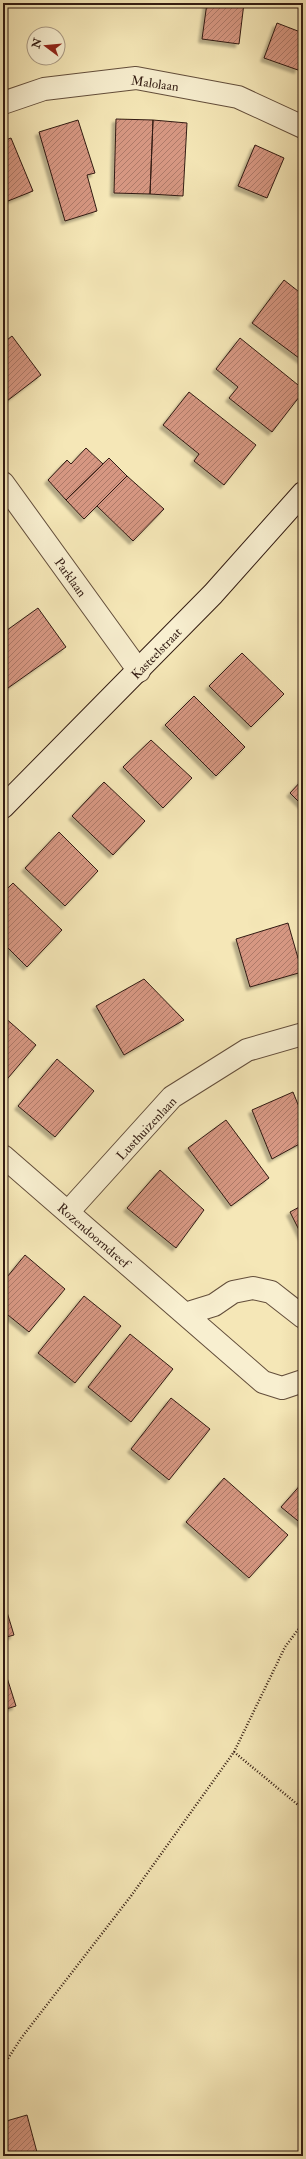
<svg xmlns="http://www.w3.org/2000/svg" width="306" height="2159" font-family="'IM FELL Double Pica',serif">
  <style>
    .building { fill: url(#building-hatch); stroke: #321b12; filter: url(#shadow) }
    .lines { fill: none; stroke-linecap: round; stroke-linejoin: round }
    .street-casing { stroke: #634e3b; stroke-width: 24 }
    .secondary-casing { stroke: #321b12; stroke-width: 24 }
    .path { stroke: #321b12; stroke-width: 2.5; stroke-dasharray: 1 2; stroke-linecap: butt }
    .street { stroke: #f8efd0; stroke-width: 22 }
    .secondary { stroke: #f8efd0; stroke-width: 22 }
    .labels { text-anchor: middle; stroke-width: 3; stroke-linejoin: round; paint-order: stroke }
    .street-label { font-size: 13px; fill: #321b12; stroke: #f8efd0 }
  </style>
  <defs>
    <pattern id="building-hatch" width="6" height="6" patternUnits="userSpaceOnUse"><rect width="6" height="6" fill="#d69782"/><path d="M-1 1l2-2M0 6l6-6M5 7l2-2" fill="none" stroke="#ae7a69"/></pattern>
    <filter id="shadow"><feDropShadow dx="-3.5" dy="3.5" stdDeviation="1" flood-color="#0004"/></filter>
  </defs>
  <rect width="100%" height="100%" fill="#f5e7b7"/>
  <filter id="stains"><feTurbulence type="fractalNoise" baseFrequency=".005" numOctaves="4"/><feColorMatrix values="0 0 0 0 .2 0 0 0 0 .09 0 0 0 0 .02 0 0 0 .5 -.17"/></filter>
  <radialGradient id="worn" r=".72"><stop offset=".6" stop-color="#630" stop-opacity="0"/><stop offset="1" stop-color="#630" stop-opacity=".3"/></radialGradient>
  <!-- building -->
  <path class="building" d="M207 3H244L239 44 202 39Z
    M277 23 303 33V56L298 70 264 58Z
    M116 119 153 120 150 194 114 193Z
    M78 120 95 173 87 175 97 211 65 221 39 132Z
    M153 120 187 123 183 196 150 194Z
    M11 138 33 191 3 203V141Z
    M255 145 284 158 267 198 238 186Z
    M284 280 303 295V361L252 323Z
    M12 336 41 375 3 404V343Z
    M240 338 303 389V392L272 432 229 398 238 387 216 369Z
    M189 392 256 445 224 485 194 461 199 454 163 425Z
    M86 448 103 464 66 500 48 480 67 460 71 464Z
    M109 458 127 476 84 519 66 500Z
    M127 476 164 509 133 541 97 506Z
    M38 608 66 647 8 688 3 681V633Z
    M242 653 284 694 251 727 209 686Z
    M194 696 245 747 216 776 165 725Z
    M151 740 192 778 163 808 123 767Z
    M303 779V806L290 793Z
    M104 782 145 821 113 855 72 816Z
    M59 832 98 871 65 906 25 868Z
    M13 883 62 930 27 967 3 943V893Z
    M288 923 302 972 250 987 236 939Z
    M144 979 184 1020 124 1055 96 1006Z
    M3 1016 36 1045 3 1084Z
    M57 1059 94 1091 55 1137 18 1106Z
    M293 1092 303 1117V1142L272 1159 252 1110Z
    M226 1120 269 1178 231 1206 188 1148Z
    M160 1170 204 1210 176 1248 127 1208Z
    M303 1205V1238L290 1212Z
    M25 1255 65 1289 29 1332 3 1311V1282Z
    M84 1296 121 1326 75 1383 38 1353Z
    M130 1334 173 1369 131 1422 88 1387Z
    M171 1398 210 1429 169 1480 131 1449Z
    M224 1478 288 1535 249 1578 186 1522Z
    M303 1482V1525L281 1507Z
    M3 1599 14 1635 3 1638Z
    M3 1665 16 1706 3 1710Z
    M27 2115 38 2156H3V2122Z"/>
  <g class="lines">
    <!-- street casing -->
    <g class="street-casing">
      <path id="street" d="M3 103 44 89 136 78 238 97 303 127
        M3 483 139 671
        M3 1156 263 1382 282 1388 303 1381
        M68 1212 172 1097 247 1050 303 1034
        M185 1314 214 1305 233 1292 253 1288 271 1292 303 1317"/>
    </g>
    <!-- secondary casing -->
    <g class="secondary-casing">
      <path id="secondary" d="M3 807 213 594 303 493"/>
    </g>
    <!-- path -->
    <path class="path" d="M234 1752 303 1809
      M3 2066 22 2037 131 1896 234 1752 285 1647 303 1623"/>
    <!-- street -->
    <use href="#street" class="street"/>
    <!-- secondary -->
    <use href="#secondary" class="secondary"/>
  </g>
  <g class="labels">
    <!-- street labels -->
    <g class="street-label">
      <text transform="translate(155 83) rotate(8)" y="5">Malolaan</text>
      <text transform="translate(71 577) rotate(54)" y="5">Parklaan</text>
      <text transform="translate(156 653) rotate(-46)" y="5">Kasteelstraat</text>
      <text transform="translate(146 1128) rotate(-47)" y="5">Lusthuizenlaan</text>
      <text transform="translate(94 1235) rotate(41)" y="5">Rozendoorndreef</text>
    </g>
  </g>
  <!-- margin -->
  <rect width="306" height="2159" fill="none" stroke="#f5e7b7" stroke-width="16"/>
  <rect x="4" y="4" width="298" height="2151" fill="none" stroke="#321b12" stroke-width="2"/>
  <rect x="8" y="8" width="290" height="2143" fill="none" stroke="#321b12"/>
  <!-- north arrow -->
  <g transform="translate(46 46) rotate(286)"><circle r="19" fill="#f8efd0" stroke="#a99a84"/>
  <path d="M0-3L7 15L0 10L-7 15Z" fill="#8f2418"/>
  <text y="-6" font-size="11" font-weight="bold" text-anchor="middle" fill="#321b12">N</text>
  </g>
  <rect width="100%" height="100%" filter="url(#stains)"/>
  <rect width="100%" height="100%" fill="url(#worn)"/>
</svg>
